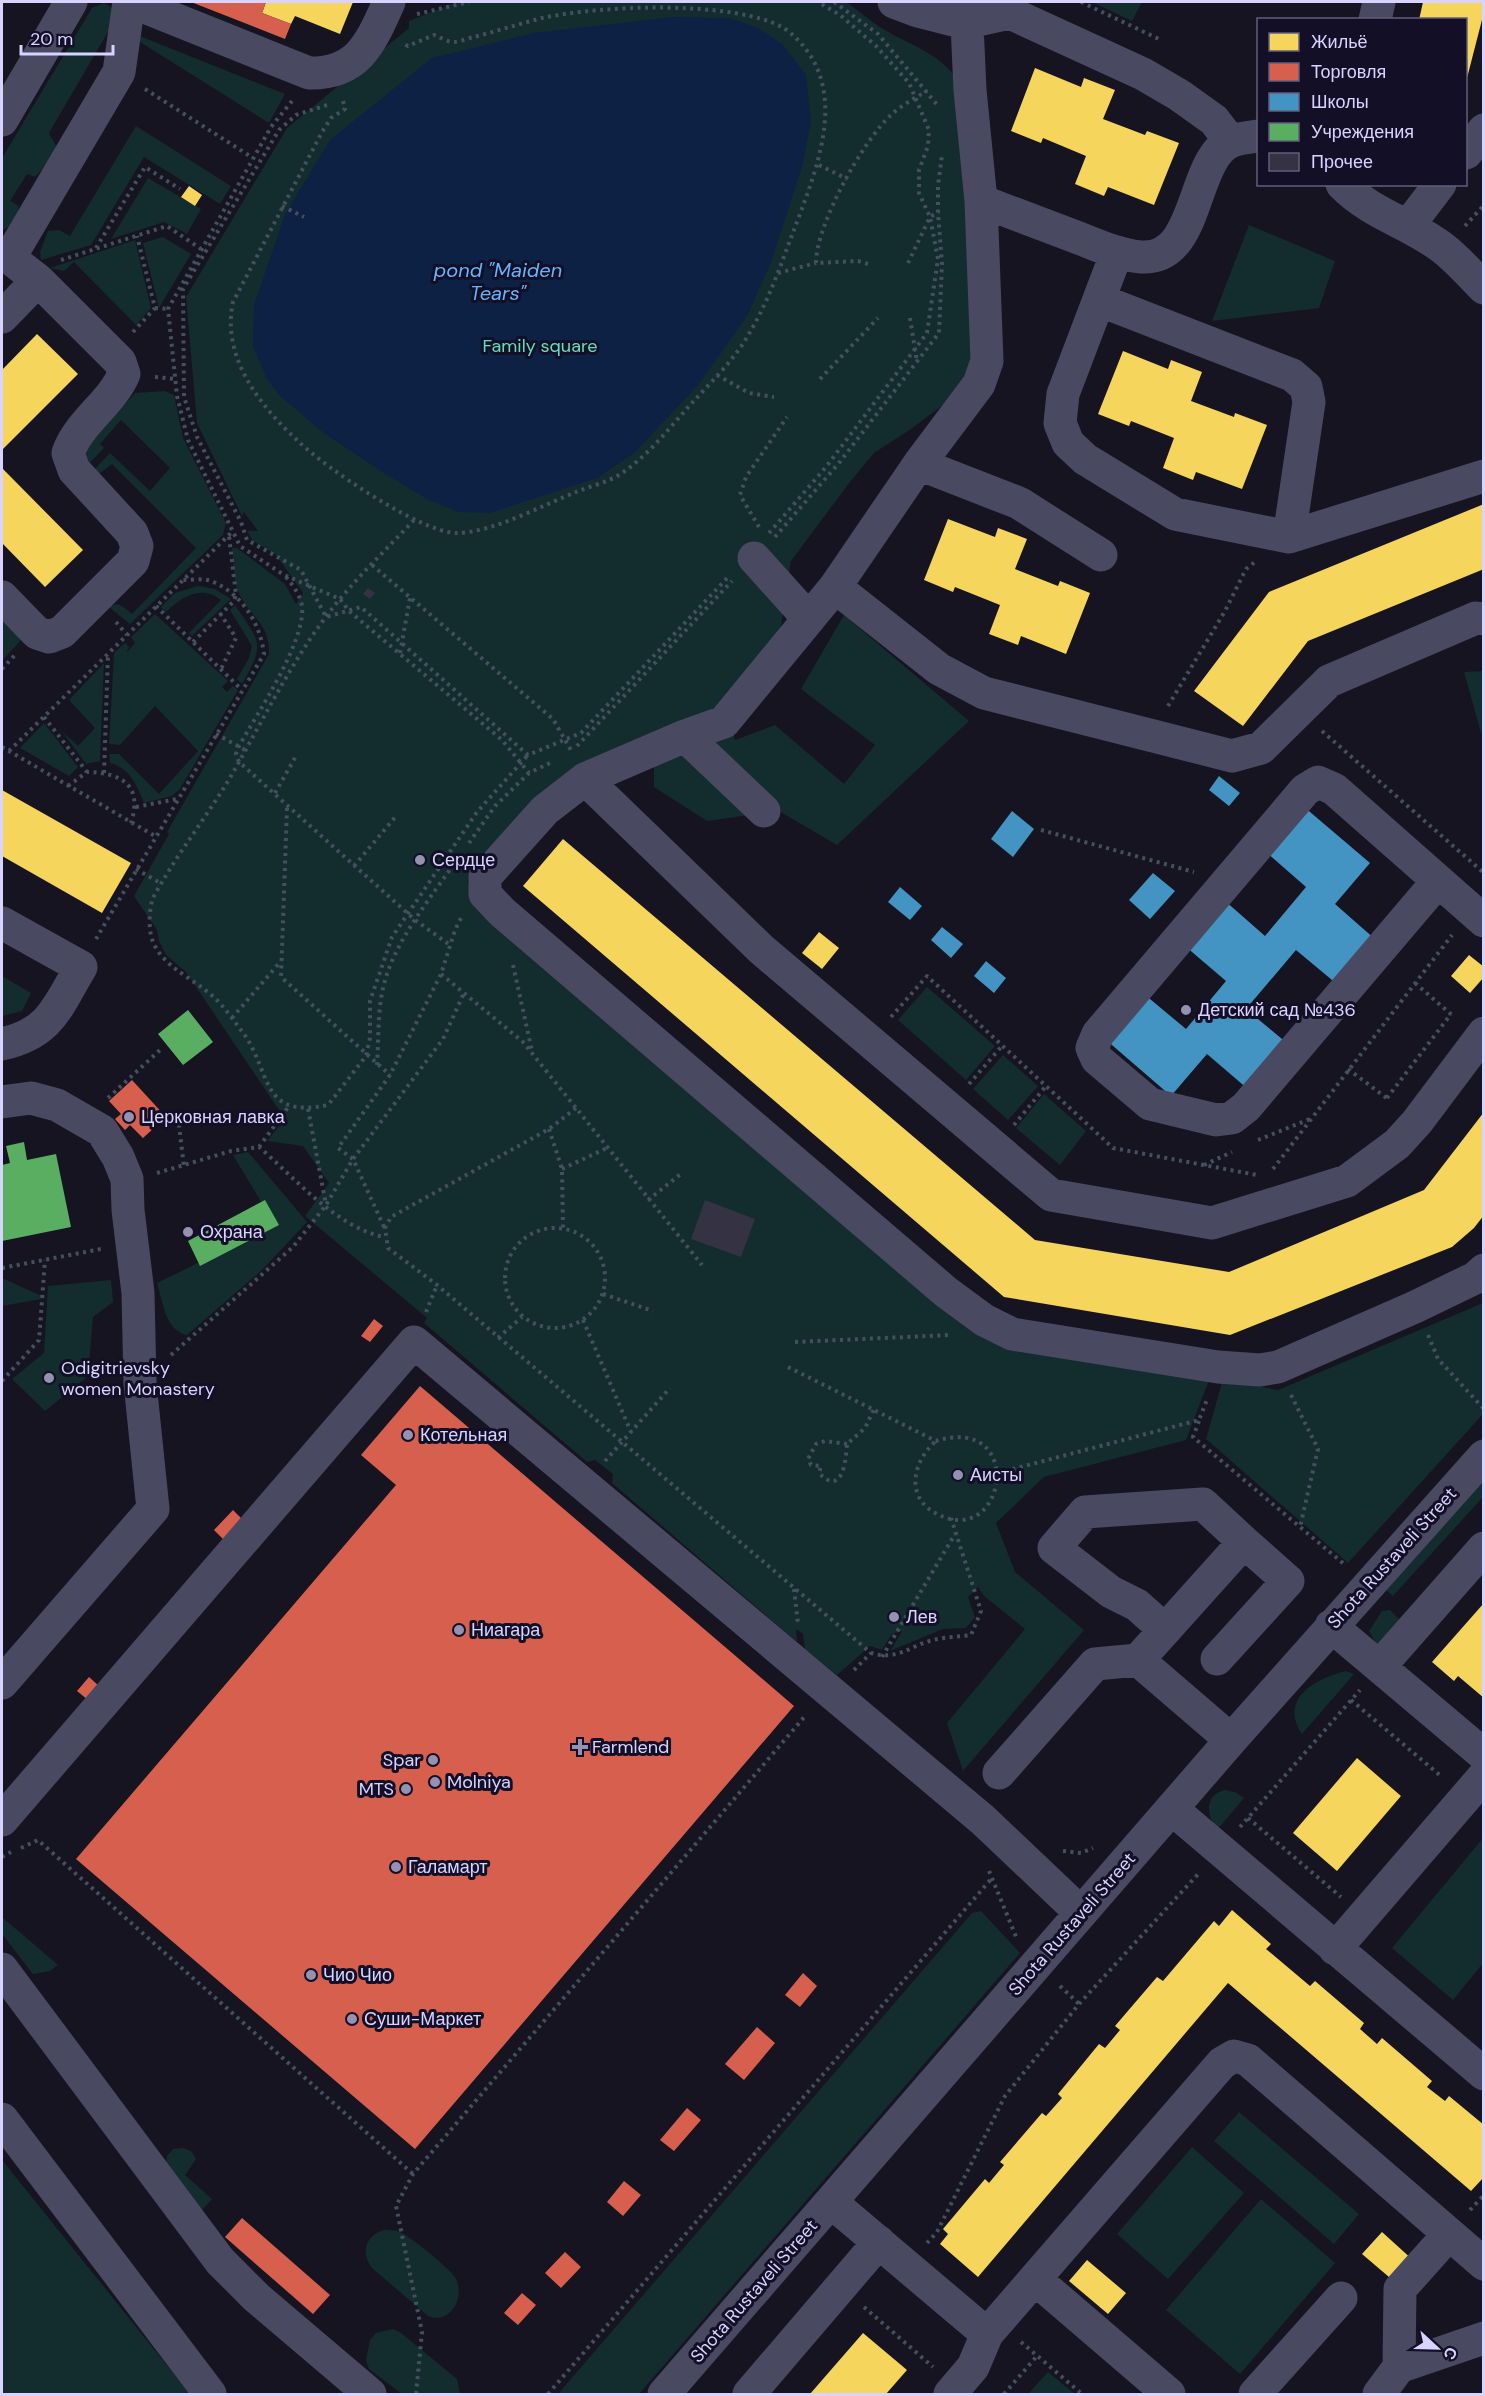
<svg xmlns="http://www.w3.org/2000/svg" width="1485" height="2396" font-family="'DM Sans',sans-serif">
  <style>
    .green { fill: #132c2d }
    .water { fill: #0d2144 }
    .homes { fill: #f6d55c }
    .shops { fill: #d6604d }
    .schools { fill: #4393c3 }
    .public { fill: #5aae61 }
    .building { fill: #343243 }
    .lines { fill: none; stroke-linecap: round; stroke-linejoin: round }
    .path { stroke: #44505f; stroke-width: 4; stroke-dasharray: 3 4.5; stroke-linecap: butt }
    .minor { stroke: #4a4962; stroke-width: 33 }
    .poi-dot { fill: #9591b1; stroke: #130f26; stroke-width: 2 }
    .labels { text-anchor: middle; stroke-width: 6; stroke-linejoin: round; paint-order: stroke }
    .park-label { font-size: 18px; fill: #5fe0c0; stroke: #130f26 }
    .poi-label { font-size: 18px; fill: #d9d4ff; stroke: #130f26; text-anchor: start }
    .street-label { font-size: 18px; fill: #d9d4ff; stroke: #130f26 }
    .water-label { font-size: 20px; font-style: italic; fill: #62b6ff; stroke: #130f26 }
  </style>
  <rect width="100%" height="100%" fill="#161421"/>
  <!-- green -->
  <path class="green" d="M457 2H846C858 10 869 20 880 27 908 45 940 52 958 81L974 364 964 389 911 429 874 453 850 482 791 561 780 632 723 699 735 740 775 725 844 784 875 745 801 689 844 615 969 721 837 845 779 811 707 821 654 787V736L547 791 467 882 528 946 976 1328 1211 1375 1186 1440 1044 1477 996 1523 1015 1572 1084 1630 963 1771 947 1723 1025 1629 984 1596 978 1587 968 1597 975 1617 966 1628 943 1629 890 1651 902 1631 892 1634 882 1650 870 1646 837 1675 805 1649 803 1634 796 1629 797 1642 612 1483 613 1474 595 1460 587 1462 424 1323 427 1318 305 1216 329 1183 303 1146 267 1141 285 1119 186 972 166 955 159 941 157 930 134 896 169 834 167 832 269 654C270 622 249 617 238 591 233 579 234 561 232 548H237L285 584 296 604 303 593 276 555 253 541 247 531H258L244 512 242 516 197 423 186 297 287 128 409 28V21Z
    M1092 2H1142L1132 21Z
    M104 3 113 8 115 20 49 133 59 151 35 177 27 174 10 201 19 206 16 224 2 230V158L92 8Z
    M132 33 285 94 269 123 140 42Z
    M136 126 231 186 220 204 144 157 91 245 41 260 40 252 48 231 59 230 70 236Z
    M148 178 201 209 187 234 164 222 111 239Z
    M1249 225 1335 261 1319 308 1212 321Z
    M163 237 191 254 159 308 143 243Z
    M135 240 151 308 136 325 74 262 64 271 50 268Z
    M165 391 174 395 183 438 226 523 223 535 130 624 109 607C119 600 124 608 132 614L196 548 112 464 99 474H90L110 453 150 491 170 468 121 420 100 444 104 448 84 469 82 458 87 447 135 393Z
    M198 586 215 589 231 599 192 636 189 633 221 600C202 584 181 597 166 612L161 607 175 593Z
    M235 605C260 643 266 642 242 684L237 679 249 658 252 646 230 610Z
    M155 614 228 681 222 687 227 692 233 686 238 690 180 789 172 796 144 803C137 785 129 767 110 763L109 754H119L159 794 198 751 155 706 120 745 109 744 114 653 125 643 129 647 126 653 135 643 131 637Z
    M2 618 21 640 2 661Z
    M104 663 100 761 86 764 62 731 78 746 95 728 69 700Z
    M1483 671 1484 733H1481L1464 672Z
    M44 723 78 767 69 776 20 748Z
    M2 976 31 993 22 1011 2 1016Z
    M927 987 995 1046 966 1080 898 1020Z
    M1003 1055 1038 1086 1008 1120 973 1089Z
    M1044 1094 1086 1131 1060 1165 1016 1128Z
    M248 1152 307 1222 262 1270 187 1335C165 1331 163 1301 157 1283L275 1225 233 1155Z
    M2 1278 46 1298 2 1306Z
    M111 1280 113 1302 93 1317 88 1376 45 1411 12 1379 44 1353 48 1286Z
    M1483 1303V1414L1348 1563 1206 1439 1223 1379 1278 1390Z
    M1483 1481V1497L1393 1596 1386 1590Z
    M1390 1610 1405 1625 1384 1648 1375 1642 1369 1631 1382 1611Z
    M1346 1671 1354 1674 1302 1734C1278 1699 1316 1678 1346 1671Z
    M1225 1790 1235 1792 1244 1798 1217 1830C1207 1816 1203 1795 1225 1790Z
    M1483 1838V1963L1453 2000 1392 1948Z
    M981 1911 1020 1953 639 2394H558L972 1913Z
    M2 1917 58 1965 50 1971 33 1974 2 1934Z
    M1239 2112 1359 2214 1334 2244 1214 2141Z
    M1192 2147 1244 2193 1168 2279 1117 2234Z
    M184 2148 192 2152 196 2159 185 2175 212 2199 202 2210 166 2166 167 2156 173 2149Z
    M2 2160 190 2394H2Z
    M1261 2199 1335 2263 1240 2374 1166 2310Z
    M384 2230C390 2230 397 2230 402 2233 414 2240 450 2268 456 2279 465 2298 450 2325 428 2316L372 2268C360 2252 366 2235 384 2230Z
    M393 2329 401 2333 457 2379 460 2394H402L369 2369 366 2360 370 2340 376 2333Z
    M1048 2372 1075 2394H1028Z"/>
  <!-- water -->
  <path class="water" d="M673 17 730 18 760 29 783 45 806 75 811 121 803 163 771 262 747 316 698 385 634 453 597 478 490 513 458 512 427 499 381 471 324 433 279 395 267 379 253 346 254 305 285 215 330 140 432 58 534 33Z"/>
  <!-- homes -->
  <path class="homes" d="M266 2H353L340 34 295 16 291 24 262 13Z
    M1423 2H1484V12L1466 82V20H1419Z
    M1035 68 1081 87 1084 78 1115 90 1103 119 1145 135 1147 131 1179 143 1154 205 1108 187 1104 196 1075 184 1086 156 1043 138 1041 143 1011 131Z
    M189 186 202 195 195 206 181 197Z
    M37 334 78 374 2 450V370Z
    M1123 351 1168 369 1171 360 1202 372 1191 401 1234 417 1235 413 1267 425 1242 489 1196 472 1193 480 1163 468 1174 438 1131 421 1129 426 1098 414Z
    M3 469 83 550 45 587 2 543Z
    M1484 504V569L1308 641 1243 726 1194 691 1269 592Z
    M948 519 995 537 998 528 1027 539 1015 569 1058 586 1060 581 1090 593 1066 654 1021 636 1018 645 989 634 1000 605 955 587 953 592 924 580Z
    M2 790 131 863 102 913 2 856Z
    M563 839 1035 1240 1229 1272 1424 1190 1484 1112V1215L1474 1228 1452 1247 1230 1335 1004 1297 523 886Z
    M819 932 839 948 822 969 802 953Z
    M1469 955 1484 967V977L1470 993 1451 976Z
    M1484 1603V1698L1458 1676 1454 1681 1432 1662Z
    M1357 1758 1401 1796 1337 1871 1293 1833Z
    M1232 1910 1271 1944 1266 1949 1310 1986 1315 1981 1364 2023 1360 2029 1377 2044 1382 2038 1432 2081 1427 2087 1445 2101 1449 2096 1484 2125V2177L1471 2191 1228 1983 978 2277 940 2244 948 2234 943 2229 985 2179 989 2183 1004 2165 1000 2162 1042 2113 1046 2116 1062 2098 1058 2094 1099 2044 1105 2048 1120 2030 1115 2026 1157 1977 1163 1981 1214 1921 1219 1926Z
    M1382 2232 1414 2261 1396 2283 1362 2254Z
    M1087 2260 1126 2293 1108 2314 1069 2281Z
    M863 2333 907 2370 886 2394H810Z"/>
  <!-- shops -->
  <path class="shops" d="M191 2H266L262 13 291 24 285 39Z
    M132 1080 166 1117 143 1138 130 1125 125 1130 115 1119 121 1114 109 1101Z
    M374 1319 383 1326 370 1342 361 1336Z
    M420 1386 794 1706 415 2149 76 1859 396 1485 361 1455Z
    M233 1510 243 1520 224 1540 214 1530Z
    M89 1677 99 1686 88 1700 77 1691Z
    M803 1973 817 1986 800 2007 785 1995Z
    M757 2027 775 2043 744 2080 725 2064Z
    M687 2108 701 2120 674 2151 660 2140Z
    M624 2181 641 2195 623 2216 607 2202Z
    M242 2218 330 2295 313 2314 225 2237Z
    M565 2252 581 2267 561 2288 545 2273Z
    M522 2293 536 2305 518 2325 504 2313Z"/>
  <!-- schools -->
  <path class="schools" d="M1219 776 1240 793 1229 806 1209 790Z
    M1303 806 1370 863 1335 904 1376 940 1338 985 1296 950 1246 1009 1288 1044 1249 1090 1207 1054 1171 1096 1105 1039 1144 994 1186 1029 1226 981 1185 946 1224 900 1265 936 1306 887 1265 851Z
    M1012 811 1034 829 1013 857 991 839Z
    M1153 873 1175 891 1150 919 1129 900Z
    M900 887 922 906 910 920 888 902Z
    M942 927 963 944 951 958 931 940Z
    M986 961 1006 978 994 993 974 976Z"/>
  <!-- public -->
  <path class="public" d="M188 1010 213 1042 183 1065 158 1034Z
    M24 1142 27 1160 56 1154 71 1227 2 1241V1165L10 1163 6 1146Z
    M265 1200 279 1225 200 1266 188 1241Z
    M190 1226 194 1234 187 1238 183 1230Z"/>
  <!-- building -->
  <path class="building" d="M368 588 375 593 370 599 363 594Z
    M705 1200 755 1219 741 1257 691 1239Z"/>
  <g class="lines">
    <!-- path -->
    <path class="path" d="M834 2 878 34 939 107
      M1081 2 1161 40
      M417 14 469 2
      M145 89 253 158
      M292 101 271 127 168 309 177 396 188 440 240 546 284 575 340 599 349 611 502 740 529 773 550 763
      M343 101 345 109 331 118 322 132 233 302C221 358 261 407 299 442 326 468 420 532 456 533 492 533 543 505 576 492 591 486 609 482 622 473 649 455 670 427 692 403 712 381 736 358 750 332 768 302 780 267 792 235 817 168 856 81 784 28 734 0 602 5 542 18 519 24 497 31 474 37 468 38 460 42 453 42 447 42 440 37 434 35L408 46 404 44
      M327 105 296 115 279 130 183 289 184 397 197 437 241 522 247 540 301 570 326 617 361 607 528 755 581 733 729 576
      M819 165 847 179
      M282 206 304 217
      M1465 226 1484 205
      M96 248 145 167 180 189
      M61 260 167 226 201 249
      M908 263 930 217 938 212V186L942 155
      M868 264 858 261 816 263C816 225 863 140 892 114 902 105 915 98 927 91
      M778 273 816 263
      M155 308 168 309
      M910 318 917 362
      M133 332 155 308 137 236
      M717 375 749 393 774 397
      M155 377 175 379
      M820 379 878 318
      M414 520C385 551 353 581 328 614 293 660 267 712 239 762 214 808 179 850 154 896 150 904 149 919 150 928 152 961 186 974 209 993 223 1004 233 1020 244 1034 272 1074 260 1119 328 1105L366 1056 370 1038V1001L392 937 477 812 528 755
      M759 527 740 495 746 477 787 417
      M769 533 826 467 927 333 938 259 930 217 919 193V170L928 146 929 130 909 83 876 46 840 15 818 2
      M775 537 839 463 939 333 942 264 938 212
      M372 565 553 719 572 752
      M286 577C293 585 300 595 302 606 306 641 257 714 239 746L236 754 239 762 415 920 450 945
      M156 606 242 690
      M220 613 236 638 221 669
      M116 622 127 635
      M193 642 234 601 236 595 229 536
      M400 653 410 598
      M2 669 15 655
      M1168 706 1225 611 1246 569 1255 562
      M44 717 87 772
      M1322 731 1484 873
      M216 734 245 750
      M577 746 732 581
      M2 747 155 836
      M9 751 233 531
      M104 773 108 654
      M68 786 87 772C122 773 143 785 131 823
      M275 793 296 756
      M136 807 177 799
      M287 808 281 977 390 1075
      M1041 830 1194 872
      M469 843 495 806 529 773
      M354 866 397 815
      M136 869 162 884
      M96 939 264 654C260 622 241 593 211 581 203 578 191 580 182 580
      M513 965 532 1051
      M441 974 523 1042 702 1265
      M1415 983 1453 1016
      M891 1017 927 976 1113 1148 1257 1175
      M232 1018 281 961
      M377 1065C379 1036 377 1005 386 977 399 936 432 896 456 861
      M1348 1069 1388 1099
      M969 1084 1002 1046
      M108 1098 160 1050
      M1387 1098 1451 1014
      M576 1108 549 1129 391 1217 385 1228 388 1248 437 1285 871 1653C898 1661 909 1646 933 1640 945 1637 958 1637 971 1635L981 1611 951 1518
      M308 1109 326 1205
      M178 1117 184 1167
      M1014 1125 1046 1086
      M549 1129 562 1169 563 1228
      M1258 1140 1310 1119
      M259 1147 289 1106
      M1204 1165 1232 1152
      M562 1169 607 1148
      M1273 1169 1452 935
      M157 1173 231 1151 259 1147C296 1179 336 1227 384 1237
      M648 1200 682 1173
      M384 1227 353 1159 338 1148 390 1075 441 974 455 930 462 916
      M505 1278a50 50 0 1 1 100 0a50 50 0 1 1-100 0Z
      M2 1268 101 1249
      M603 1294 653 1311
      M426 1312 437 1285
      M583 1320 631 1432
      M1428 1335 1438 1359 1484 1409
      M498 1338 522 1317
      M795 1342 950 1335
      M171 1355 293 1247 326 1205 353 1159 443 1039 464 993
      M788 1367 936 1441C1026 1413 1007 1550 937 1514 904 1497 913 1461 936 1441
      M2 1381 39 1340 45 1260
      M1291 1395 1318 1449 1300 1527
      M1199 1421 1193 1437 1344 1564
      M847 1444 825 1441 816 1444 808 1459 811 1465 821 1466 819 1473C843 1498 846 1459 847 1444L865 1428 874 1409
      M605 1461 670 1388
      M998 1473 1199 1420 1208 1397
      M794 1589 798 1624
      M882 1657 955 1534
      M854 1670 871 1653
      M1351 1700 1442 1777
      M1248 1818 1341 1897
      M1240 1827 1360 1690
      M21 1848 38 1840 413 2174
      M1063 1851 1081 1853 1093 1848
      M2 1857 11 1852
      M989 1871 1017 1939
      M1060 1986 1079 2004
      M1470 2210 1484 2195
      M927 2243 937 2232 1005 2096 1079 2004 1199 1873
      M864 2307 933 2367
      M1021 2342 1082 2394
      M416 2394 422 2332 396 2206 413 2174 806 1715
      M548 2394 992 1878
      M1004 2394 1037 2356"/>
    <!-- minor -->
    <path class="minor" d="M132 2 309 73C359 74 371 42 389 2
      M894 2 918 11 965 23 1010 13 1143 74 1179 95 1214 120 1230 141
      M1375 20 1379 2
      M2 120 71 2
      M1466 153 1484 130
      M1342 184C1372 215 1411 223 1444 249 1458 260 1471 275 1484 288
      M981 201C1013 213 1044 225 1076 237 1097 245 1118 255 1141 257 1201 261 1190 158 1232 141 1240 138 1250 137 1258 136
      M1408 226 1440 184
      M2 252 38 280 120 362 124 374C111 404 79 422 68 453L74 470 132 533 137 546 133 561 62 632 49 637 37 633 2 597
      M1117 252 1063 394 1060 423 1068 443 1085 459 1175 514 1289 537 1484 476
      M10 257 119 72 129 2
      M1099 300 1292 375 1306 387 1309 402 1289 537
      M2 317 38 280
      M919 464 1019 503 1101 555
      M754 558 809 619
      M835 587 939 669 984 693 1232 756 1261 748 1329 681 1476 618 1484 619
      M685 736 764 811
      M585 779 685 736 724 722 835 587 919 464 979 384 987 361 981 201 970 90 966 2
      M1438 881 1246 1107 1232 1118 1216 1120 1150 1104 1097 1059 1092 1048 1098 1034 1305 790 1318 782 1334 789 1484 921
      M2 923 81 967C57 1007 51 1033 2 1044
      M1484 1033 1417 1122 1397 1144 1347 1181 1212 1223 1051 1195 761 949 585 779 545 810 485 877V894L502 912 946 1292 984 1320 1012 1334 1218 1367 1260 1370 1278 1367 1415 1307 1475 1278 1484 1270
      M2 1102 31 1098 57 1105 83 1120 102 1131 118 1157 127 1179 128 1210 138 1293 140 1383 153 1509 2 1683
      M1331 1626 1484 1755
      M1217 1659 1288 1581 1244 1542
      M1138 1660 1244 1542 1203 1504 1085 1512 1054 1548 1111 1592 1137 1605 1165 1630
      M1380 1666 1484 1548
      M999 1773 1095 1664 1138 1660 1231 1740
      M1172 1809 1484 2074
      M2 1820 414 1342 983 1820 1081 1913
      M1335 1949 1484 1776
      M2 1969 220 2261 257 2298 370 2394
      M2 2119 210 2394
      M831 2202 987 2334
      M1035 2279 1169 2394
      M1399 2367 1400 2289 1449 2234
      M664 2394 1231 1740 1484 1456
      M749 2394 879 2242
      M950 2394 973 2367 987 2334 1222 2063 1234 2056 1248 2060 1484 2264
      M1255 2394 1341 2298
      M1379 2394 1399 2367 1484 2338"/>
  </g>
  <!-- markers -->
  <g class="poi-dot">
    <circle cx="420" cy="860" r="6"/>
    <circle cx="1186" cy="1010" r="6"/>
    <circle cx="129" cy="1117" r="6"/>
    <circle cx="188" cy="1232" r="6"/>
    <circle cx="49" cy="1378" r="6"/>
    <circle cx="408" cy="1435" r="6"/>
    <circle cx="958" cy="1475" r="6"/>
    <circle cx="894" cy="1617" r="6"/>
    <circle cx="459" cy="1630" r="6"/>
    <path d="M577 1738h6v6h6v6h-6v6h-6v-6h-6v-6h6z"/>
    <circle cx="433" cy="1760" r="6"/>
    <circle cx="435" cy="1782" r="6"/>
    <circle cx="406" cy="1789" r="6"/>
    <circle cx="396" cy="1867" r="6"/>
    <circle cx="311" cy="1975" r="6"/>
    <circle cx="352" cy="2019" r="6"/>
  </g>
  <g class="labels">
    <!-- park labels -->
    <g class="park-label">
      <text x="540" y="352">Family square</text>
    </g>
    <!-- poi labels -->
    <g class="poi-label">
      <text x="432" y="866">Сердце</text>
      <text x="1198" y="1016">Детский сад №436</text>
      <text x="141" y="1123">Церковная лавка</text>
      <text x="200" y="1238">Охрана</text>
      <text x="61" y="1374">Odigitrievsky<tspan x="61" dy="21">women Monastery</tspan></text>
      <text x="420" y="1441">Котельная</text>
      <text x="970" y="1481">Аисты</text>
      <text x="906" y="1623">Лев</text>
      <text x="471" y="1636">Ниагара</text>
      <text x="592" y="1753">Farmlend</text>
      <text x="421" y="1766" text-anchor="end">Spar</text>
      <text x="447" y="1788">Molniya</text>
      <text x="394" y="1795" text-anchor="end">MTS</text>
      <text x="408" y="1873">Галамарт</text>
      <text x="323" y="1981">Чио Чио</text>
      <text x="364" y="2025">Суши-Маркет</text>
    </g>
    <!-- street labels -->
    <g class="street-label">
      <text transform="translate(1392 1558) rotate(-48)" y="6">Shota Rustaveli Street</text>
      <text transform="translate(1072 1924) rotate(-49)" y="6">Shota Rustaveli Street</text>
      <text transform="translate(754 2291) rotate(-49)" y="6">Shota Rustaveli Street</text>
    </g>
    <!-- water labels -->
    <g class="water-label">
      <text x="498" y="277">pond "Maiden<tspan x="498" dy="23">Tears"</tspan></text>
    </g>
  </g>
  <!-- border -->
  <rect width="1485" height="2396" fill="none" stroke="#d9d4ff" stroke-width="6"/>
  <!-- legend -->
  <rect x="1257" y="18" width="210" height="168" fill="#130f26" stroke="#625e7d" stroke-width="1.5"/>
  <rect x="1269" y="33" width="30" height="18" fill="#f6d55c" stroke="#625e7d" stroke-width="1.5"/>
  <text x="1311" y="48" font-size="18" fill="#d9d4ff">Жильё</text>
  <rect x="1269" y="63" width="30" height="18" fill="#d6604d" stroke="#625e7d" stroke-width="1.5"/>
  <text x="1311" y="78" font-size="18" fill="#d9d4ff">Торговля</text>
  <rect x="1269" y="93" width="30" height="18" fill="#4393c3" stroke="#625e7d" stroke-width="1.5"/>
  <text x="1311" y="108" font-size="18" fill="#d9d4ff">Школы</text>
  <rect x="1269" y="123" width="30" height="18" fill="#5aae61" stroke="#625e7d" stroke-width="1.5"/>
  <text x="1311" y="138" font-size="18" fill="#d9d4ff">Учреждения</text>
  <rect x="1269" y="153" width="30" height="18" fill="#343243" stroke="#625e7d" stroke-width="1.5"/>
  <text x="1311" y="168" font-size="18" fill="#d9d4ff">Прочее</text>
  <!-- north arrow -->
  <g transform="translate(1437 2348) rotate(112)" stroke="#130f26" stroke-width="4.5" paint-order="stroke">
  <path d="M0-4.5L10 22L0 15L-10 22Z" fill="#d9d4ff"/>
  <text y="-9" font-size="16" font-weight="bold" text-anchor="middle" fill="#d9d4ff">С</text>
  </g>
  <!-- scale -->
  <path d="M21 45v9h92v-9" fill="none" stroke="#d9d4ff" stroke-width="3"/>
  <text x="30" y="45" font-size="18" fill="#d9d4ff" stroke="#130f26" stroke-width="4.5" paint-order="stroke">20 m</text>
</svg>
